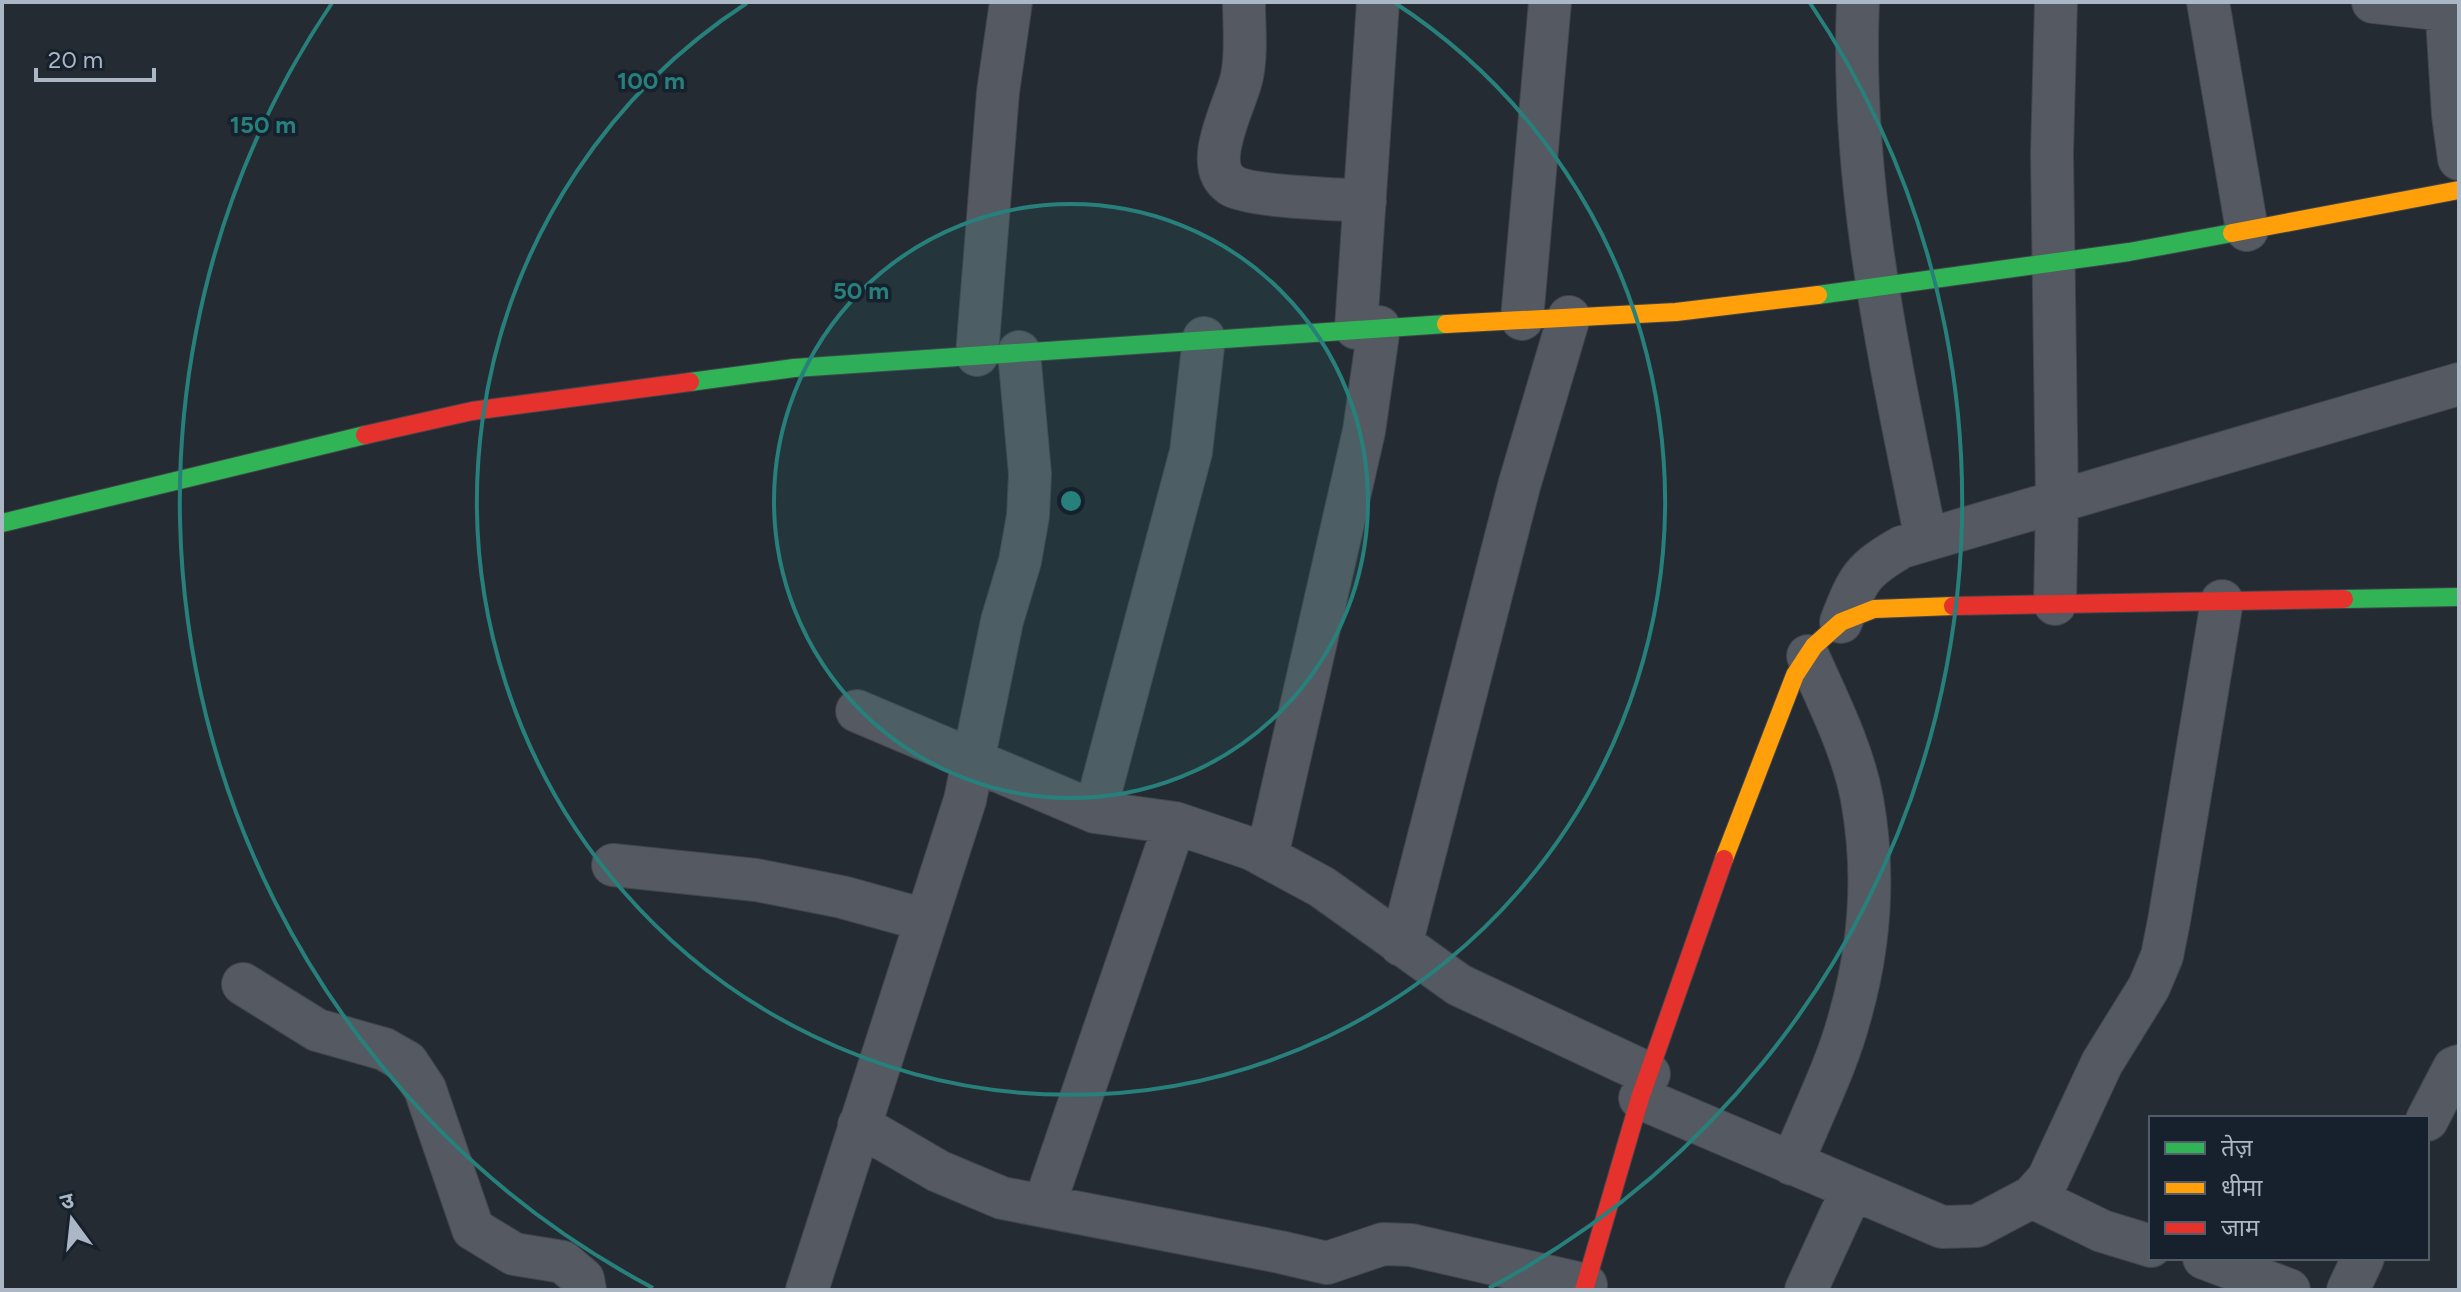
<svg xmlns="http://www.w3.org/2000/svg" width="2461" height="1292" font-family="Figtree,'Noto Sans Devanagari',sans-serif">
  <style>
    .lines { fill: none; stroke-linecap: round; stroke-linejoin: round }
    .street-casing { stroke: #40454b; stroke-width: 44 }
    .fast-casing { stroke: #40454b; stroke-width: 20 }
    .slow-casing { stroke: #40454b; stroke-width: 20 }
    .jam-casing { stroke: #40454b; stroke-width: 20 }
    .street { stroke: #545962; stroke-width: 42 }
    .fast { stroke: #30b455; stroke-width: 18 }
    .slow { stroke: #ff9f0a; stroke-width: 18 }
    .jam { stroke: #e5322d; stroke-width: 18 }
    .ring { fill: none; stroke: #27807b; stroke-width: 4 }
    .centre { fill: #27807b; stroke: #17212d; stroke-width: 4 }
    .ring-label { font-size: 24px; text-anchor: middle; font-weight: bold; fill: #27807b; stroke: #17212d; stroke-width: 7; stroke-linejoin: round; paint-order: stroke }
  </style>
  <rect width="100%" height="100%" fill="#242b33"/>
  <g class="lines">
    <!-- street casing -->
    <g class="street-casing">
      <path id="street" d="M1244 2C1244 26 1247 52 1242 76 1237 103 1200 164 1231 185 1249 197 1338 199 1365 201
        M1858 2C1850 185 1890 361 1926 539
        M2208 2 2247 230
        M2373 2 2446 10
        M2446 2 2453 115 2459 159
        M1522 319 1550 2
        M1356 328 1378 2
        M977 355 998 92 1011 2
        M2055 604 2057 501 2052 154 2056 2
        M1841 622C1858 578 1862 570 1902 547L2459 384
        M857 711 1095 812 1175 823 1252 849 1322 887 1459 985 1649 1074
        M1095 812 1191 452 1204 338
        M1267 856 1364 431 1379 327
        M613 865 756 880 842 897 925 920
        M1401 945 1519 486 1569 317
        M243 984 317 1030 384 1049 407 1062 425 1089 473 1229 514 1254 563 1262 583 1279 585 1290
        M1640 1098 1942 1227 1977 1226 2032 1197 2048 1179 2102 1063 2149 987 2162 956 2169 921 2222 601
        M2427 1120 2454 1068 2459 1066
        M859 1125 938 1171 1002 1198 1280 1252 1327 1263 1383 1244 1411 1245 1586 1285
        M1792 1164C1811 1116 1837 1066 1850 1016 1870 946 1875 871 1862 799 1853 750 1828 701 1808 656
        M2032 1197 2102 1231 2151 1246
        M1044 1206 1175 823
        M2204 1258 2289 1290
        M807 1290 965 800 1002 621 1020 561 1028 516 1030 474 1019 352
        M1806 1290 1852 1190
        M2348 1290 2363 1258"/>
    </g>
    <!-- fast casing -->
    <g class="fast-casing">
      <path id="fast" d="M1818 295 2129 252 2232 233
        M690 382 794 368 1446 324
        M2 523 365 435
        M2344 599 2459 597"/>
    </g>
    <!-- slow casing -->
    <g class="slow-casing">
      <path id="slow" d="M2232 233 2459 190
        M1446 324 1676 312 1818 295
        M1724 859 1795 675 1814 646 1841 622 1874 609 1953 606"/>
    </g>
    <!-- jam casing -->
    <g class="jam-casing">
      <path id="jam" d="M365 435 472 411 690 382
        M1953 606 2344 599
        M1584 1290 1640 1098 1724 859"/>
    </g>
    <!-- street -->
    <use href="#street" class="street"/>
    <!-- fast -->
    <use href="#fast" class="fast"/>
    <!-- slow -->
    <use href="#slow" class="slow"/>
    <!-- jam -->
    <use href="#jam" class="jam"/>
  </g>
  <!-- distance rings -->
  <circle cx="1071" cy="501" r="297" fill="#27807b" fill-opacity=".12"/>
  <g class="ring">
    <circle cx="1071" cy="501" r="297"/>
    <path d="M1395 3A594 594 0 1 1 747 3"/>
    <path d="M653 1288A891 891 0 0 1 332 3M1810 3A891 891 0 0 1 1489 1288"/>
  </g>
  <circle cx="1071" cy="501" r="12" class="centre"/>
  <g class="ring-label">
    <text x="651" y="89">100 m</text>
    <text x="263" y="133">150 m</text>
    <text x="861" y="299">50 m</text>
  </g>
  <!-- border -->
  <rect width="2461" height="1292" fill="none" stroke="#acb7c6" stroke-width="8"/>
  <!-- legend -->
  <rect x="2149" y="1116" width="280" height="144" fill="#17212d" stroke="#535d6a" stroke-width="2"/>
  <rect x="2165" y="1142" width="40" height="12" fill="#30b455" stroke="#535d6a" stroke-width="2"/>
  <text x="2221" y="1156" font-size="24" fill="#acb7c6">तेज़</text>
  <rect x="2165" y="1182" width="40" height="12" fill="#ff9f0a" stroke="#535d6a" stroke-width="2"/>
  <text x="2221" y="1196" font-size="24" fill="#acb7c6">धीमा</text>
  <rect x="2165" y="1222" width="40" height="12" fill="#e5322d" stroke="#535d6a" stroke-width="2"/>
  <text x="2221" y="1236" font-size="24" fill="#acb7c6">जाम</text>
  <!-- north arrow -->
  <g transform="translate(72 1220) rotate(345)" stroke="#17212d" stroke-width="6" paint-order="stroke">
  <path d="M0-6L14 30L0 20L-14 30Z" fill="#acb7c6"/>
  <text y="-12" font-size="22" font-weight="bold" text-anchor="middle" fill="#acb7c6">उ</text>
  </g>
  <!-- scale -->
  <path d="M36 68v12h118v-12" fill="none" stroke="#acb7c6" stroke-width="4"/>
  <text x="48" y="68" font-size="24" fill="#acb7c6" stroke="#17212d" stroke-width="6" paint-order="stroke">20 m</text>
</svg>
